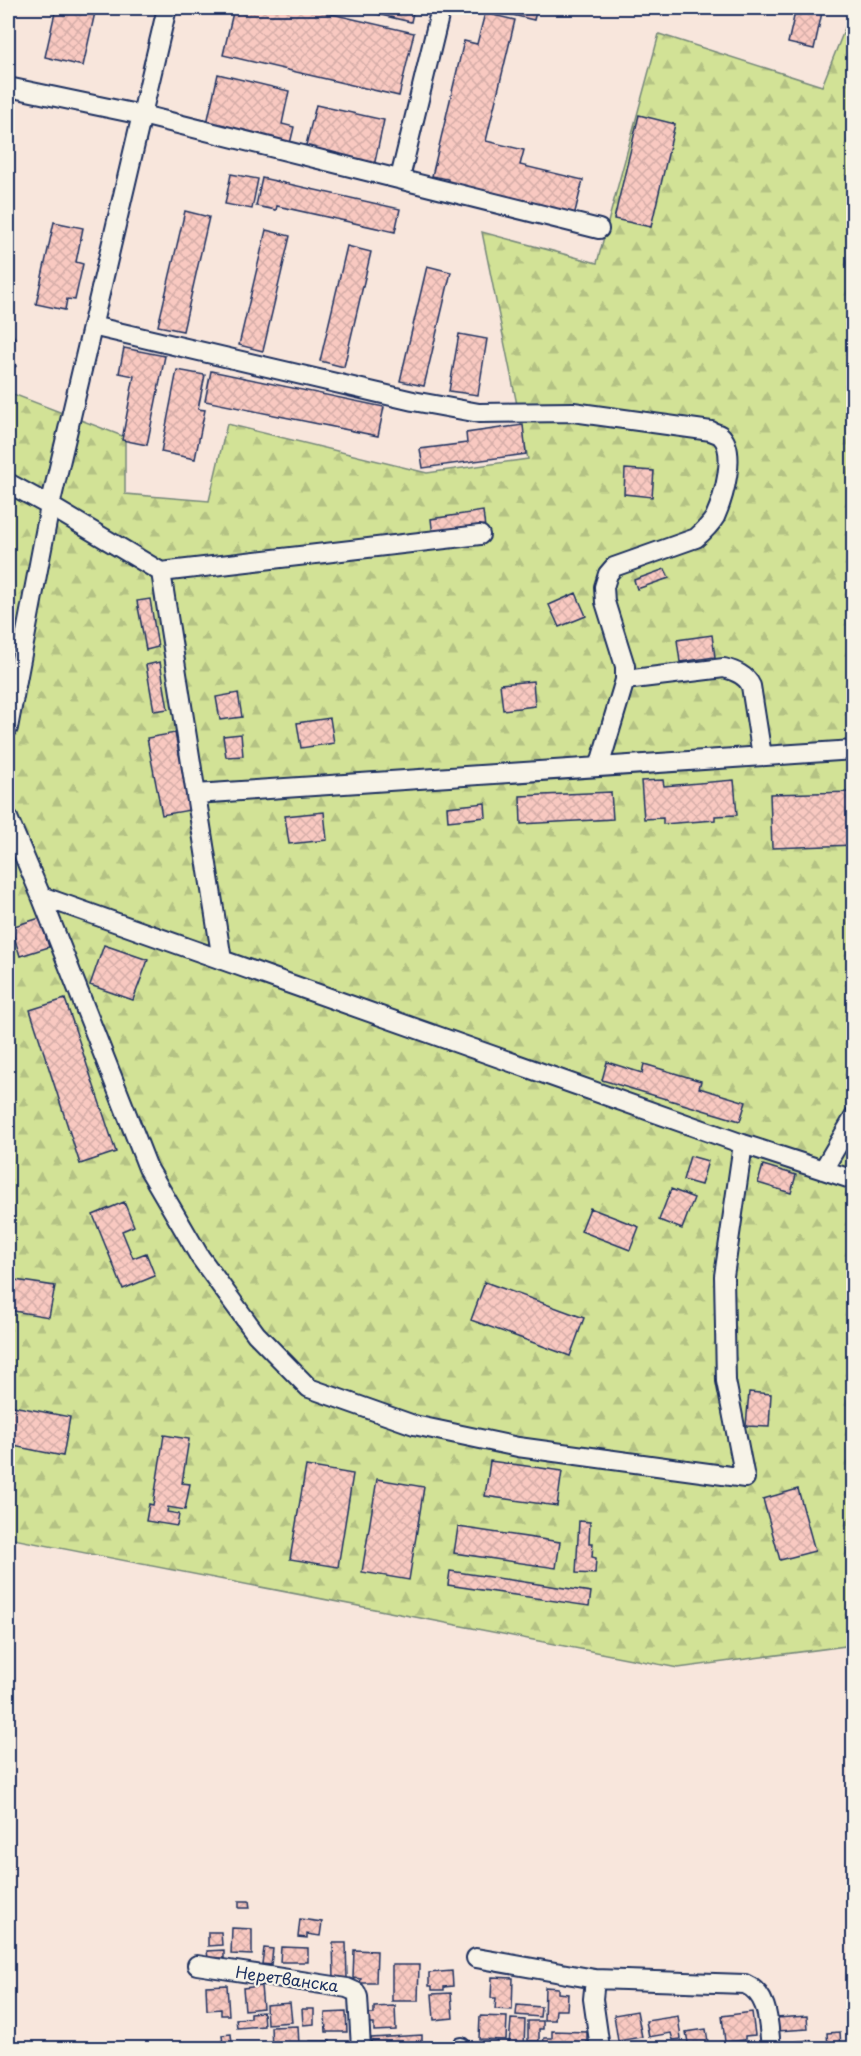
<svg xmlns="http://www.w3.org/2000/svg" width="861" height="2056" font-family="'Playpen Sans',sans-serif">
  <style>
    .forest { fill: url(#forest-firs); stroke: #76887a; stroke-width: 1.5 }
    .building { fill: url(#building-cross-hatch); stroke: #1b2f5e; stroke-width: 1.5 }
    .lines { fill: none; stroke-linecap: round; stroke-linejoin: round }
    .minor-casing { stroke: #1b2f5e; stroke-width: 22 }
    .minor { stroke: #f7f3e8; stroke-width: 18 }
    .labels { text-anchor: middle; stroke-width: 4.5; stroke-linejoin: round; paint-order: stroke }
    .street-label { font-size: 16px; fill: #1b2f5e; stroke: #f7f3e8 }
  </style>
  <defs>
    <pattern id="forest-firs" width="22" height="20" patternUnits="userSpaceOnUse" patternTransform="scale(1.5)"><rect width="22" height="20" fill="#d2e296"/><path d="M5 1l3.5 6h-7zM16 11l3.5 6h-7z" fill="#b4c284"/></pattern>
    <pattern id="building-cross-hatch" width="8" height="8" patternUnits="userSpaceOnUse" patternTransform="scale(1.5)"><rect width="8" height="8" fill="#f9c9c1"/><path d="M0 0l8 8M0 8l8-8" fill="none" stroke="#d5ada8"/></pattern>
  </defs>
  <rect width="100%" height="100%" fill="#f8e6dc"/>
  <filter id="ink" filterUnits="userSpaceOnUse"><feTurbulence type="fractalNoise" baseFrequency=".0167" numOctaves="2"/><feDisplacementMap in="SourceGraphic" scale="12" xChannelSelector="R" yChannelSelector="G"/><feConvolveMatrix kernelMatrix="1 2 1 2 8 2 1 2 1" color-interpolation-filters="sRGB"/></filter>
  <g filter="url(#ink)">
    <!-- forest -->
    <path class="forest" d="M853 8V1645L678 1668 8 1538V392L125 437V494L209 501 227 424 427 473 528 459 482 232 597 263 659 34 822 86Z"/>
    <!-- building -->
    <path class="building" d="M56 8H96L83 66 45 57Z
      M234 8H306L414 33 399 96 223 55Z
      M351 8H414L411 22Z
      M483 8H537L534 20Z
      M796 8H823L814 49 788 43Z
      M485 13 515 20 486 141 524 150 520 165 583 180 574 216 447 185 448 179 432 176 464 41 477 44Z
      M218 74 289 91 282 124 294 127 289 148 206 128Z
      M316 105 384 120 374 166 305 149Z
      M639 115 675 124 651 227 614 219Z
      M231 174 258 179 252 209 225 204Z
      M262 178 400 209 395 232 277 206 276 210 256 206Z
      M185 211 209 217 183 331 158 326Z
      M54 222 83 228 76 262 83 264 75 300 67 299 65 310 36 304Z
      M266 230 290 236 263 351 239 345Z
      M347 246 371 252 344 367 320 361Z
      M427 266 451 272 424 386 400 381Z
      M8 327 15 338 8 343Z
      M459 334 487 339 478 395 449 391Z
      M124 348 165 356 147 445 122 440 134 376 119 373Z
      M8 354 16 366 8 373Z
      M177 370 205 375 198 409 205 410 195 459 161 452Z
      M211 371 384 407 378 436 205 401Z
      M523 425 526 454 423 468 420 449 467 443 466 433Z
      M625 469 654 471 652 497 624 494Z
      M483 511 485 528 433 536 431 519Z
      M665 569 669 578 637 589 634 580Z
      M576 593 586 616 559 627 549 605Z
      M150 599 158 647 146 650 137 601Z
      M712 635 715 657 680 662 677 640Z
      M160 662 168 709 154 711 146 665Z
      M533 681 535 706 503 710 500 684Z
      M238 693 242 717 220 720 216 697Z
      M330 718 334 743 301 748 297 723Z
      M175 733 190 810 162 815 147 738Z
      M241 734 243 756 226 757 223 736Z
      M663 780 664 786 734 780 737 815 715 816V820L663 824V818L644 819 641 781Z
      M611 792 613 819 521 824 520 796Z
      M854 792V845L772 848 770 794Z
      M485 803 486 817 448 821 447 807Z
      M324 812 327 840 289 844 285 816Z
      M40 918 49 947 20 956 11 927Z
      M104 945 148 960 133 1000 90 985Z
      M65 999 116 1152 80 1164 30 1010Z
      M607 1062 642 1073 644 1064 701 1081 699 1088 746 1102 740 1121 602 1080Z
      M690 1156 708 1161 701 1185 683 1180Z
      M763 1165 796 1175 791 1193 758 1183Z
      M671 1189 694 1198 682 1229 659 1220Z
      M124 1202 134 1226 122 1231 133 1258 146 1253 155 1276 123 1289 93 1215Z
      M590 1208 639 1227 630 1250 581 1231Z
      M8 1279 55 1286 49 1317 8 1310Z
      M485 1282 584 1318 570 1356 471 1320Z
      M749 1392 771 1394 769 1427 746 1426Z
      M8 1405 70 1417 63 1456 8 1445Z
      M164 1435 189 1439 182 1483 190 1484 185 1510 168 1507 167 1512 179 1514 177 1526 146 1521 149 1504 153 1505Z
      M490 1461 562 1471 557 1506 485 1496Z
      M306 1466 353 1474 338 1567 290 1559Z
      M377 1479 424 1487 409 1580 362 1572Z
      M798 1489 815 1551 780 1560 763 1499Z
      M579 1521 590 1522 589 1543H593L592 1557 596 1558 595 1574 576 1573Z
      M458 1527 560 1542 556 1568 454 1553Z
      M450 1571 591 1592 589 1606 448 1585Z
      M239 1901H249L250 1908H239Z
      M300 1919 322 1922 320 1936 307 1934V1938L298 1937Z
      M232 1928 252 1929V1955L231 1954Z
      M208 1932H221L222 1945 208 1946Z
      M333 1943H346L347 1978H334Z
      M281 1947 308 1948V1962H280Z
      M264 1948 273 1949 271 1965 262 1964Z
      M224 1950V1958H208L207 1951Z
      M354 1950 377 1951 376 1983H360L361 1979 353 1978Z
      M392 1965H419L418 2001H392Z
      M452 1971 453 1986 444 1987V1990H432V1986H429V1973Z
      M492 1977 513 1978 512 2010 495 2009 496 1998H491Z
      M227 1985 229 2015H221V2009L207 2010 206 1986Z
      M261 1986 263 2008 245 2010 243 1988Z
      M545 1987 558 1988V1993L568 1994 567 2010H556L555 2020H544Z
      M451 1993 453 2018 434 2020 432 1994Z
      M290 2003 292 2022 267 2024 266 2005Z
      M517 2005 541 2007 540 2017 516 2015Z
      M395 2006 396 2030 374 2031V2024H369L368 2014H374V2007Z
      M302 2009H314V2024L303 2025Z
      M637 2011 642 2037 618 2041 614 2015Z
      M263 2012 264 2026 237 2028 236 2019 250 2018V2013Z
      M346 2012 347 2032H326L325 2013Z
      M752 2012 755 2035 745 2036V2040L725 2042 722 2016Z
      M480 2016 507 2017 506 2040 479 2039Z
      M678 2016 681 2039 673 2040 671 2033 649 2037 646 2021Z
      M807 2016 808 2029 777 2031 776 2018Z
      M511 2019 525 2020 524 2046 509 2045Z
      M528 2021H543V2029H539V2041H528Z
      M298 2026 299 2045H285V2048H272L271 2027Z
      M706 2029 709 2048H689L686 2032Z
      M552 2031 587 2032V2048L543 2047 544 2038H552Z
      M840 2032 841 2047 828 2048 827 2033Z
      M231 2034 232 2044 223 2045 222 2035Z
      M422 2035V2048H371V2038Z
      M810 2040 811 2048H777L776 2044Z
      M310 2041H330V2046H348V2048H310Z"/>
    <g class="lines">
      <!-- minor casing -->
      <g class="minor-casing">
        <path id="minor" d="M8 87 142 115 599 229
          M400 178 441 8
          M92 326 413 401 479 413 573 412 711 431C714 433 717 433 720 435 738 451 723 499 715 517 710 525 703 532 696 538L614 567 608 574 604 587 605 602 625 666V680L599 767
          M8 483 50 506 161 572
          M625 680 724 668C735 671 746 675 751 686L762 756
          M8 728 50 506 167 8
          M196 794 854 750
          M8 818 41 896 148 1168 200 1257 256 1334 309 1388 414 1425 518 1447 745 1478 726 1381 724 1276 743 1144
          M41 896 743 1144 854 1180
          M222 960 161 572 480 535
          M823 1170 854 1117
          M476 1958 595 1979 745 1984C770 1995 768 2024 771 2048
          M197 1965 347 1988 356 1992 358 1997 361 2048
          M595 1979 593 1999 600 2048
          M461 2047V2048"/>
      </g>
      <!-- minor -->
      <use href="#minor" class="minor"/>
    </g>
  </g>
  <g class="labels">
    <!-- street labels -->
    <g class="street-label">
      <text transform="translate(287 1979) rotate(8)" y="6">Неретванска</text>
    </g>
  </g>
  <!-- margin -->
  <rect width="861" height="2056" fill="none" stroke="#f7f3e8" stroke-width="30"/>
  <rect x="15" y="15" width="831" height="2026" fill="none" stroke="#1b2f5e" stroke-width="2" filter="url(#ink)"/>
</svg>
